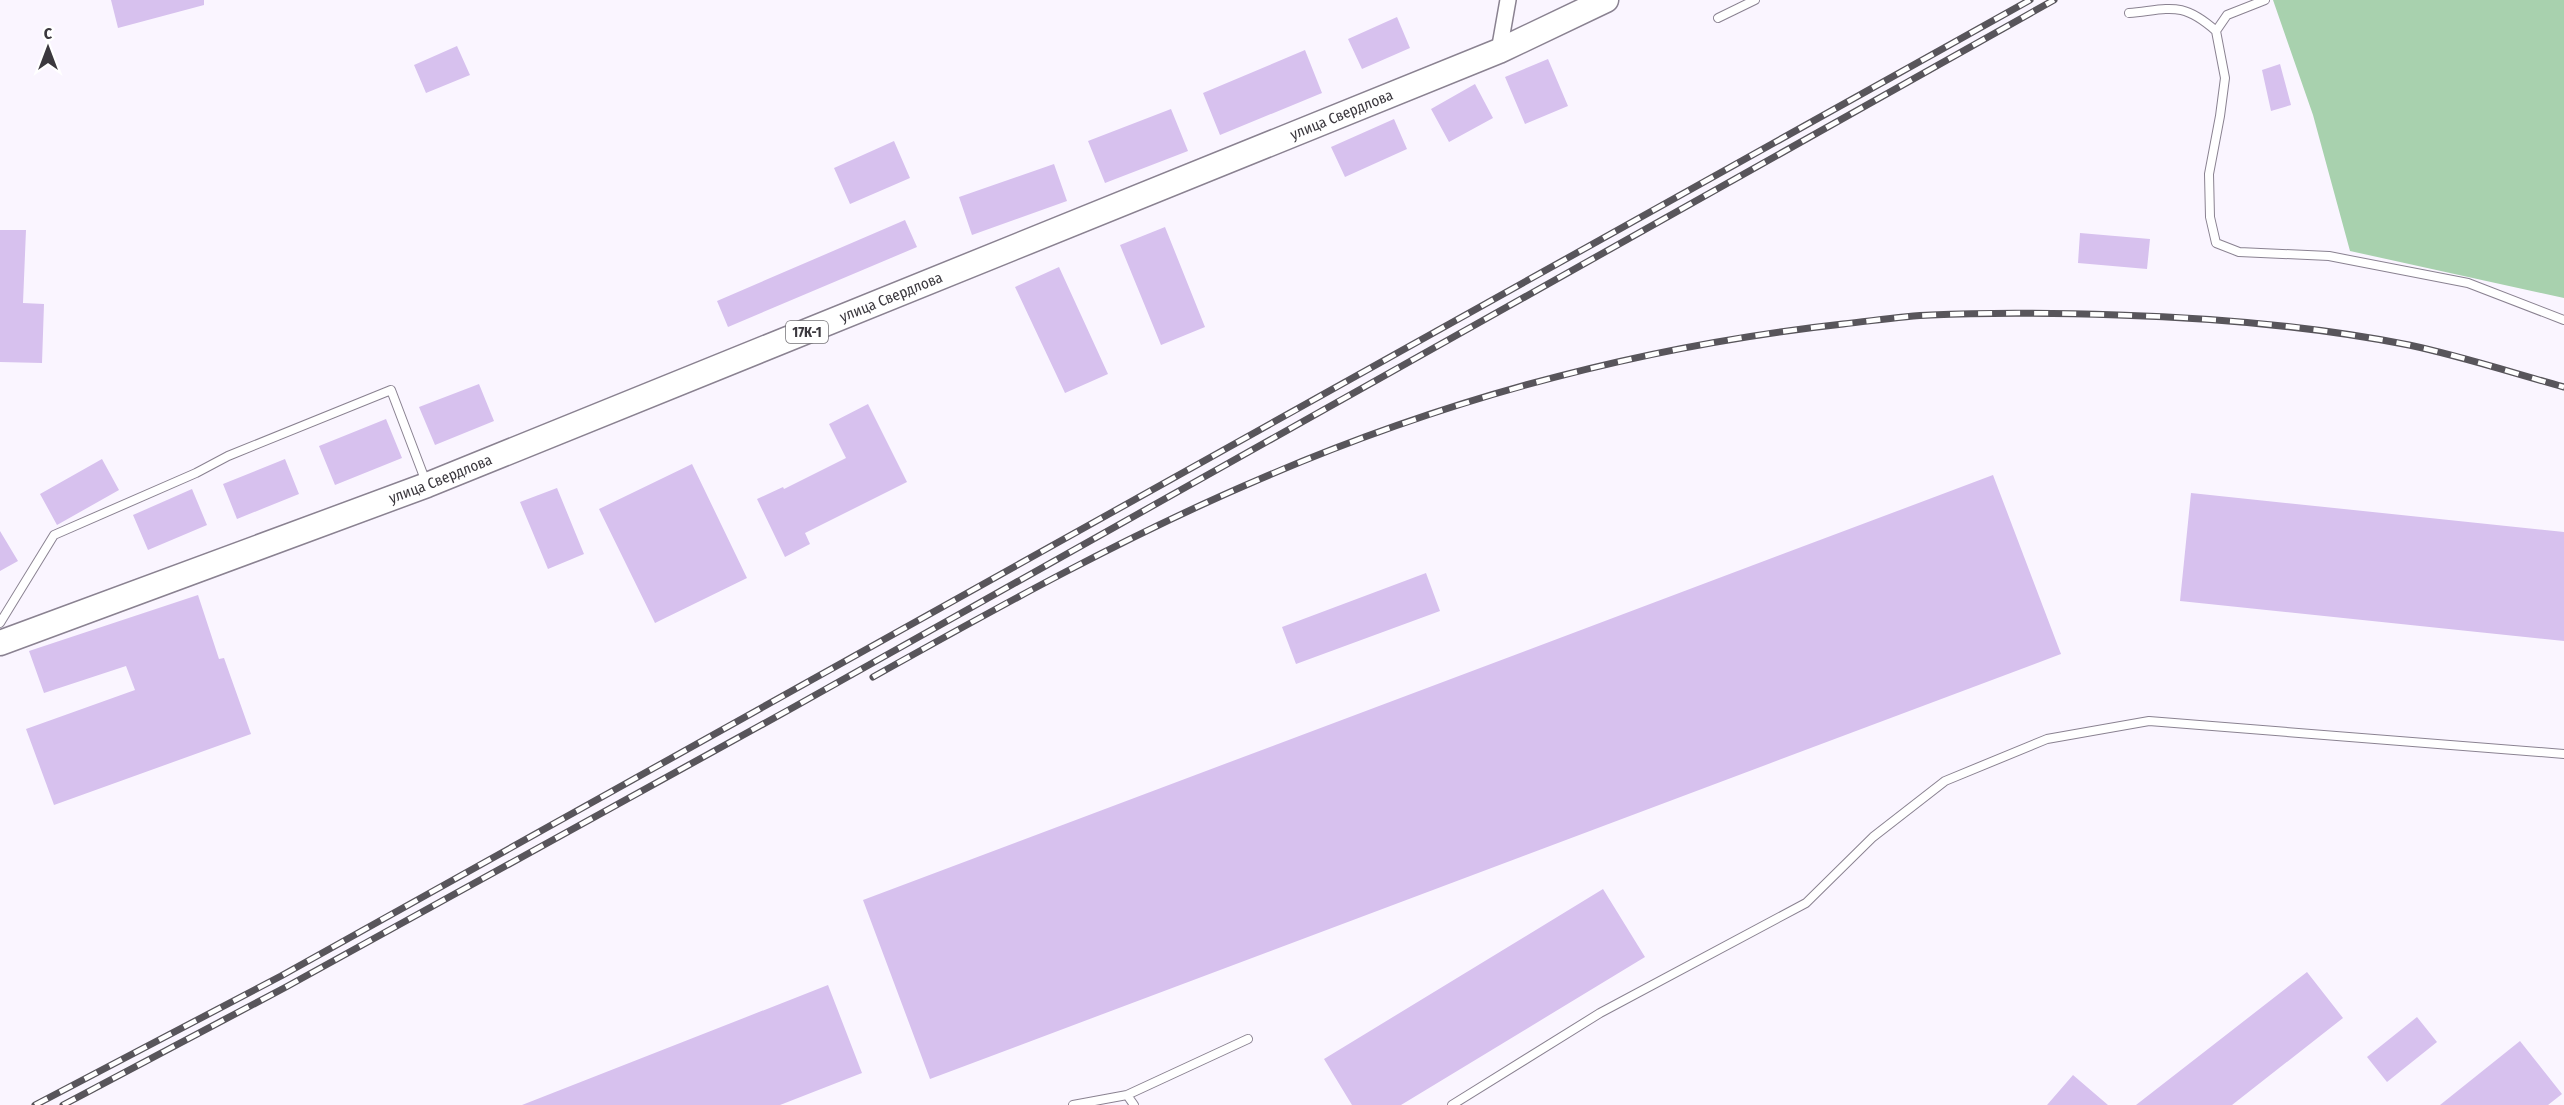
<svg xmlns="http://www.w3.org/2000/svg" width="2564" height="1105" font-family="'Fira Sans Condensed',sans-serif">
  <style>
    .forest { fill: #a8d1ae }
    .building { fill: #d7c1ee }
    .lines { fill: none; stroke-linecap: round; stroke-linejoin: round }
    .lane-casing { stroke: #8a8291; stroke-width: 10 }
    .street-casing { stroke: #8a8291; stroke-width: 18 }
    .primary-casing { stroke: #8a8291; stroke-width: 27 }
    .lane { stroke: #fff; stroke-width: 8 }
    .street { stroke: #fff; stroke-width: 15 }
    .primary { stroke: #fff; stroke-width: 24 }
    .rail-casing { stroke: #58555b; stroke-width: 7 }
    .rail { stroke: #fff; stroke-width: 4.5; stroke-dasharray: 14; stroke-linecap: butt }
    .labels { text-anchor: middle; stroke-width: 4.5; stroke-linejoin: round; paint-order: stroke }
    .shield { fill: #fff; stroke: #767478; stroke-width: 1.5 }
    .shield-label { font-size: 14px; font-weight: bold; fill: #3b383e }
    .street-label { font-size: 15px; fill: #3b383e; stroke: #fff }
  </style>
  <rect width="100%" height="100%" fill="#faf5ff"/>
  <!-- forest -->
  <path class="forest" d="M2273 0H2564V298L2350 251 2313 115Z"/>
  <!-- building -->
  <path class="building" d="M111 0H204V5L118 28Z
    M1397 17 1410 48 1362 69 1348 39Z
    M457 46 470 75 426 93 414 65Z
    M1305 50 1322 93 1220 135 1203 93Z
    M1548 59 1568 106 1525 124 1505 77Z
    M2280 64 2291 105 2271 111 2262 70Z
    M1475 84 1493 118 1449 142 1431 109Z
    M1171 109 1188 151 1105 183 1088 141Z
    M1394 119 1407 149 1345 177 1331 147Z
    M894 141 910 178 850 204 834 168Z
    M1054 164 1067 201 972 235 959 197Z
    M905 220 917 247 728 327 717 301Z
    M1165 227 1205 327 1161 345 1120 245Z
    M0 230H26L23 303 44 304 42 363 0 362Z
    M2080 233 2150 239 2147 269 2078 263Z
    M1059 267 1108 374 1065 393 1015 287Z
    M479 384 494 421 435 445 419 407Z
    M868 404 907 482 805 533 810 544 785 557 757 499 783 487 784 489 846 458 829 424Z
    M386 419 402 458 335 485 319 446Z
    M102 459 119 490 57 525 40 494Z
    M285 459 299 494 237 519 223 484Z
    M692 464 747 578 655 623 599 509Z
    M1993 475 2061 654 930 1079 863 900Z
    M557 488 584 554 548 569 520 502Z
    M192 489 207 525 148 550 133 515Z
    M2191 493 2564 532V641L2180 601Z
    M0 531 18 561 0 571Z
    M1426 573 1440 611 1296 664 1282 627Z
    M198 595 219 659 224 658 251 734 54 805 26 729 135 690 126 666 44 693 29 651Z
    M1603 889 1645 957 1401 1105H1352L1324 1059Z
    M2307 972 2343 1018 2232 1105H2136Z
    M828 985 862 1073 780 1105H522Z
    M2417 1017 2437 1042 2387 1082 2367 1057Z
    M2520 1041 2562 1094 2548 1105H2440Z
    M2073 1075 2108 1105H2047Z"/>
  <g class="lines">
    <!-- lane casing -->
    <g class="lane-casing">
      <path id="lane" d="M2265 0 2227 15 2216 31 2225 78 2220 116 2209 174 2210 217 2216 243 2239 252 2329 256 2468 283 2564 320
        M2129 13C2171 9 2182 1 2216 31
        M1718 18 1755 0
        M0 623 54 535 196 473 228 456 391 390 426 482
        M1127 1095 1134 1105
        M1073 1105 1127 1095 1248 1039
        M1452 1105 1600 1013 1806 903 1873 837 1945 781 2047 739 2149 721 2564 754"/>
    </g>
    <!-- street casing -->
    <g class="street-casing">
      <path id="street" d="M1499 51 1508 0"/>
    </g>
    <!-- primary casing -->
    <g class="primary-casing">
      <g id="primary">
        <path id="s1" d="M0 643 427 485 1499 51 1606 0"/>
      </g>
    </g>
    <!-- lane -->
    <use href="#lane" class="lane"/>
    <!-- street -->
    <use href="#street" class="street"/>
    <!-- primary -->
    <use href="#primary" class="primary"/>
    <!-- rail casing -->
    <g class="rail-casing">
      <path id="rail" d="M873 677C1000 606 1126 536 1260 479 1445 399 1643 346 1843 324 1872 321 1902 316 1931 315 1993 312 2056 313 2118 315 2216 318 2313 326 2409 345 2461 356 2513 373 2564 387
        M35 1105 281 976 2030 0
        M63 1105 286 987 794 707 2054 0"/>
    </g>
    <!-- rail -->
    <use href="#rail" class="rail"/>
  </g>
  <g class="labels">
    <!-- shield labels -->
    <rect class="shield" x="786" y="321" width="42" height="22" rx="4.5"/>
    <g class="shield-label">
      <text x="807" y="337">17К-1</text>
    </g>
    <!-- street labels -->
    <g class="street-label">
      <text dy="5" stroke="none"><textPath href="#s1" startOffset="1442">улица Свердлова</textPath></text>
      <text dy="5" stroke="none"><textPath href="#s1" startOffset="956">улица Свердлова</textPath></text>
      <text dy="5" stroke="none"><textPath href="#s1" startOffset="470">улица Свердлова</textPath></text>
    </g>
  </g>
  <!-- north arrow -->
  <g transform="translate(48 48)" stroke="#ffffff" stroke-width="4.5" paint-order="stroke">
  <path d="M0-4.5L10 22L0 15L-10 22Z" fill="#3b383e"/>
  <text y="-9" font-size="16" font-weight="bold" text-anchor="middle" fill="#3b383e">С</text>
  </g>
</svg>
